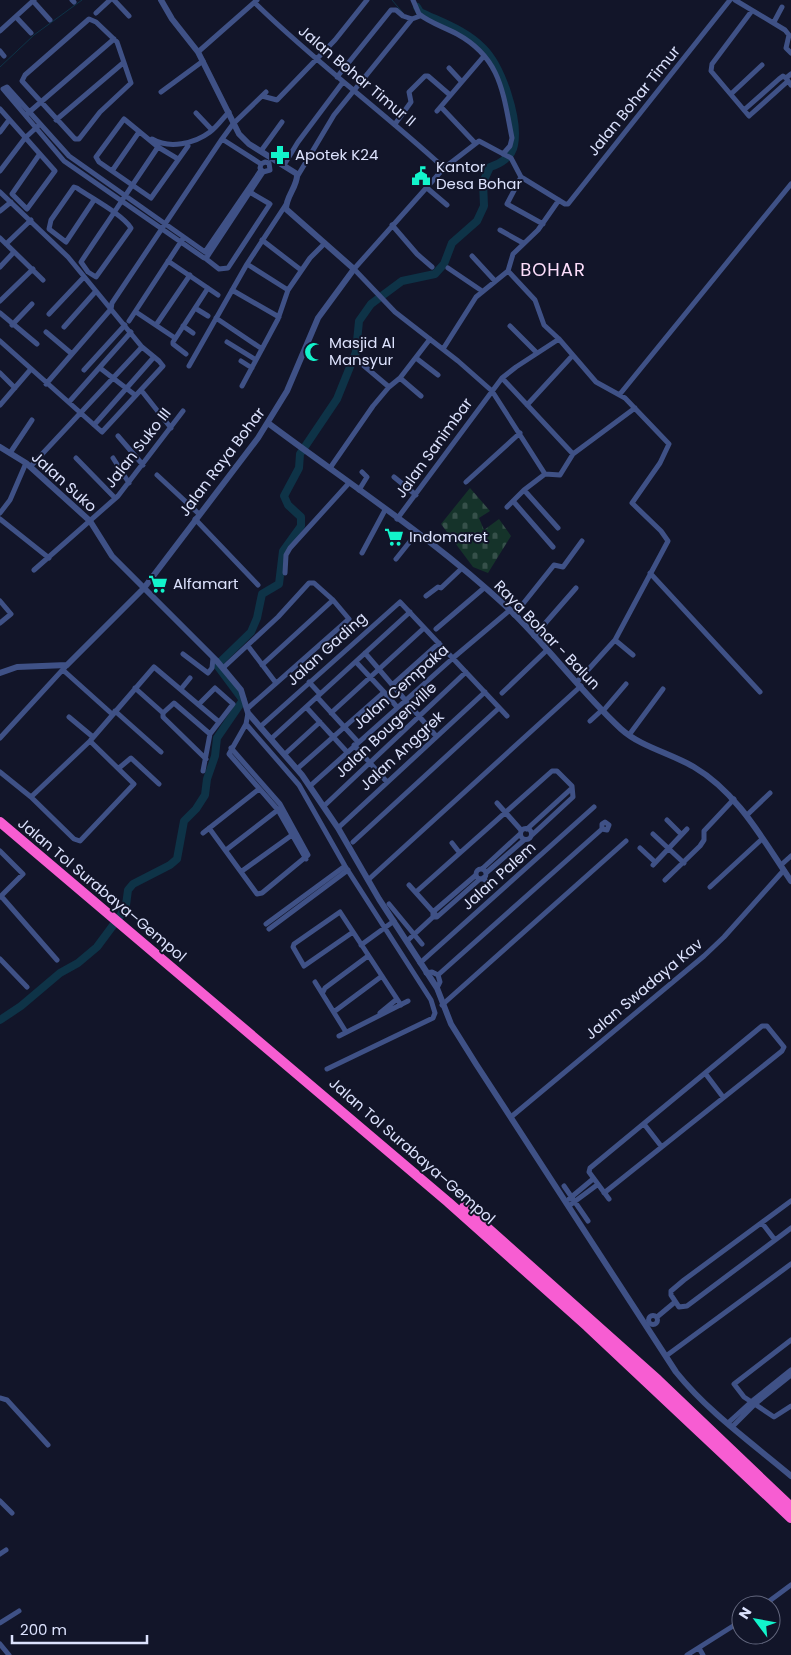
<svg xmlns="http://www.w3.org/2000/svg" width="791" height="1655" font-family="Poppins,sans-serif">
  <style>
    .cemetery { fill: url(#cemetery-stones) }
    .lines { fill: none; stroke-linecap: round; stroke-linejoin: round }
    .stream { stroke: #0e3347; stroke-width: 1 }
    .river { stroke: #0e3347; stroke-width: 8 }
    .minor { stroke: #3f5186; stroke-width: 5 }
    .tertiary { stroke: #3f5186; stroke-width: 6 }
    .motorway { stroke: #f75dd2; stroke-width: 10 }
    .labels { text-anchor: middle; stroke-width: 4; stroke-linejoin: round; paint-order: stroke }
    .street-label { font-size: 15px; fill: #dce2fd; stroke: #121529 }
    .poi-label { font-size: 15px; fill: #dce2fd; stroke: #121529; text-anchor: start }
    .quarter-label { font-size: 18px; letter-spacing: 1px; fill: #fddefb; stroke: #121529 }
  </style>
  <defs>
    <pattern id="cemetery-stones" width="16" height="16" patternUnits="userSpaceOnUse" patternTransform="scale(1.25)"><rect width="16" height="16" fill="#15332a"/><path d="M2 7V4a2 2 0 0 1 4 0v3zM10 15v-3a2 2 0 0 1 4 0v3z" fill="#36504a"/></pattern>
  </defs>
  <rect width="100%" height="100%" fill="#121529"/>
  <!-- cemetery -->
  <path class="cemetery" d="M470 488 490 511 479 518 484 530 499 519 511 536 488 573 473 567 441 524Z"/>
  <g class="lines">
    <!-- stream -->
    <path class="stream" d="M392 0 403 13
      M0 67 34 35 82 0"/>
    <!-- river -->
    <path class="river" d="M0 1020 21 1006 60 973 78 963 97 947 120 916 126 905 128 890 133 884 170 865 177 859 184 821 196 809 205 795 207 779 215 756 217 738 243 700 217 665 251 632 257 618 262 594 279 584 283 551 301 526V517L288 505 284 496 299 468 300 454 337 399 356 352 359 321 371 304 402 281 435 274 444 264 452 243 477 221 484 206 483 182 490 167C500 164 512 157 514 145 519 119 502 67 483 48 465 30 443 23 420 12L417 7"/>
    <!-- minor -->
    <path class="minor" d="M72 0 74 2
      M114 0 129 16
      M413 0 419 14C430 23 444 27 457 34 501 58 503 93 512 138L510 146 503 154
      M735 0 785 30 789 35 786 48 791 53
      M33 1 50 20
      M255 3C315 62 382 111 444 168
      M751 12 712 64 711 71 749 116 788 81
      M96 13 110 0
      M16 17 31 33
      M89 19 96 22 117 42 131 83 100 112 79 139H75L22 81 25 75Z
      M774 22 782 7
      M0 31 34 0
      M0 51 4 56
      M198 52 257 0
      M449 68 461 81
      M791 74 786 78 791 85
      M337 77 391 10H396L403 16 412 19 420 16
      M161 92 203 61
      M731 94 762 65
      M262 96 277 100 335 40 367 0
      M441 107 475 143
      M0 109 55 171 27 209 12 194 39 155
      M744 110 779 79 783 76 786 78
      M437 111 484 56
      M196 113 212 130
      M27 114 114 39
      M56 120 123 63
      M395 124 411 102 409 92 425 76H428L450 95
      M0 132 9 120
      M152 139C169 149 194 144 210 132 217 127 223 118 229 112
      M222 139 261 164 265 162 269 163 270 170 263 172 260 168 261 164
      M261 151 282 122
      M178 159 158 147 124 119 96 157 99 162 151 198 188 146
      M284 165 298 142 343 82
      M261 170 205 252 69 156 7 87 3 89 64 161 204 258 207 257 263 172
      M0 171 25 138 38 126
      M112 171 139 132
      M297 177 334 115 412 19
      M521 177 507 204 543 224
      M427 188 447 205
      M0 192 68 257 142 347 159 361 163 366 102 432 0 341
      M94 200 66 242 49 229 51 220 74 187 77 188C91 198 122 214 131 228L129 231 96 277 88 272 81 262C94 242 108 222 121 202L158 147
      M559 200 538 230 513 254 508 271 535 300 544 325 559 339 596 382 625 398 669 444 660 463 632 503 661 531 668 541 615 640 577 682
      M0 211 11 202
      M392 225 417 254 432 267
      M500 230 523 243
      M0 238 43 280
      M262 240 301 270
      M6 244 31 220
      M472 256 495 281
      M205 258 219 269 228 268 270 204 248 191
      M168 261 218 295
      M247 264 288 290
      M0 267 14 252
      M448 268 482 291
      M232 290 279 317
      M0 301 33 269
      M195 308 208 316
      M136 312 175 338
      M0 313 37 344
      M49 314 84 277
      M216 318 262 349
      M129 321 182 240
      M12 325 32 304
      M156 325 190 275
      M183 326 193 333
      M510 326 537 353
      M64 327 96 291
      M46 332 72 354
      M227 342 256 360
      M443 349 476 297 508 271
      M186 354 173 344V342L208 288
      M416 358 438 375
      M241 361 252 368
      M363 365 389 387
      M189 366 247 264 285 206
      M100 368 135 395
      M84 370 125 325
      M0 373 15 388
      M400 378 421 396
      M502 378 573 454
      M46 384 111 309 112 303 222 139 233 124 266 92
      M242 386 278 319 288 290 310 258 325 243
      M141 390 171 428
      M620 394 791 184
      M69 402 131 332
      M0 405 31 369
      M527 405 573 355
      M94 425 154 357
      M118 436 143 465
      M10 453 32 420
      M76 458 115 498
      M113 458 129 483
      M30 467 142 347
      M330 468 373 406 389 387 400 378 430 339
      M545 474 492 391 458 361 395 312 354 269 444 168 479 141 511 158 521 177 565 204H568L730 0
      M545 474 560 475 573 454 635 408
      M545 474 524 490 558 528
      M157 475 199 514
      M394 477 416 495
      M466 482 520 433
      M359 490 367 477 362 472
      M513 501 553 547
      M507 507 524 490
      M0 513 10 500 26 463
      M0 519 49 558
      M195 519 258 585
      M397 519 502 378 516 367 559 339
      M362 553 385 510
      M396 559 416 534
      M34 570 118 496 183 411
      M285 573 286 555 290 548 349 483
      M650 573 760 692
      M426 596 438 587 441 588 461 569
      M0 601 11 614 0 623
      M514 615 554 565 563 567 582 541
      M436 629 484 588
      M534 636 576 588
      M615 640 633 655
      M248 646 276 683
      M365 653 436 736
      M183 654 208 673 212 668 213 658
      M223 668 278 617 309 583H314L333 600
      M63 670 112 714
      M309 682 320 694
      M392 685 439 643
      M135 688 163 713V717L206 759
      M181 689 190 678
      M384 692 397 707
      M502 693 547 650
      M317 697 358 742
      M199 704 215 688 233 704 210 734 203 771
      M306 707 347 752
      M248 708 349 619 333 600 262 665
      M115 711 161 752
      M603 711 626 684
      M163 713 174 703 210 734
      M248 713 246 724 229 754 278 810 306 859
      M331 713 424 628
      M69 717 93 737
      M590 721 602 710
      M246 724 299 785 345 866 431 1000 435 1013 433 1018 327 1069
      M261 726 400 602 507 716
      M629 735 663 689
      M0 738 67 665
      M272 738 410 612
      M354 745 387 782
      M285 754 320 722
      M119 768 131 758 159 784
      M297 769 384 692 356 662
      M0 772 31 797 74 839 80 841 134 784 90 741
      M310 786 453 658 510 610
      M31 797 90 741 154 667 219 722
      M497 803 521 830
      M324 806 466 672
      M747 815 770 793
      M667 820 681 834
      M209 828 257 894 262 893 308 855 280 804 231 748
      M338 828 485 692
      M520.5 834a5.5 5.5 0 1 1 11 0a5.5 5.5 0 1 1-11 0Z
      M527 829 572 788
      M203 833 259 789
      M653 834 684 863
      M353 842 499 708
      M452 843 459 852
      M640 848 655 862
      M226 850 279 809
      M0 851 23 874 0 897
      M653 865 687 829
      M781 865 791 856
      M482 869 520 834
      M476 874a5 5 0 1 1 10 0a5 5 0 1 1-10 0Z
      M242 871 292 835
      M486 873 524 840
      M483 878 490 885
      M368 880 581 686
      M665 880 700 846 704 840V831L734 799
      M409 885 435 914
      M710 887 762 839
      M416 892 552 771H557L572 786 573 797 532 835
      M1 896 57 960
      M389 904 422 944
      M433 917H437L480 879
      M266 924 345 866
      M269 929 348 870
      M353 932 304 966 293 947 294 944 340 912 401 1005
      M407 941 433 917V912L476 875
      M361 945 394 921
      M0 959 27 987
      M420 963 594 807
      M426 973 432 972 438 975 602 829V824L605 822 609 825 607 830 602 829
      M315 982 346 1032
      M437 988 440 982 438 975
      M323 992 325 988 368 956
      M442 1005 626 841
      M335 1011 382 976
      M380 1013 397 999
      M339 1036 408 1001
      M705 1073 723 1097
      M511 1117 704 956 724 937 784 870
      M644 1124 661 1146
      M564 1186 588 1221
      M604 1193 782 1051 784 1047 767 1026H762L590 1168 589 1172 609 1199
      M569 1199 593 1179
      M791 1201 684 1280 671 1291V1295L679 1307 687 1306 791 1228
      M570 1205 597 1185
      M762 1223 775 1240
      M648.5 1320a4.5 4.5 0 1 1 9 0a4.5 4.5 0 1 1-9 0Z
      M657 1317 675 1302
      M791 1340 734 1384 744 1397 774 1417 791 1406
      M666 1356 791 1264
      M0 1398 7 1400 48 1445
      M728 1423 751 1402 791 1370
      M732 1427 755 1404 791 1375
      M0 1501 12 1513
      M0 1554 6 1550
      M764 1605 791 1585
      M0 1623 19 1611
      M0 1644 9 1655
      M699 1648 703 1655
      M687 1655 741 1621"/>
    <!-- tertiary -->
    <path class="tertiary" d="M268 423C348 483 437 541 510 610 549 648 581 692 621 729 641 747 670 753 694 767 738 793 763 840 791 881
      M0 447 26 463 90 521 112 556 216 660 241 690 248 713 302 775 338 828 379 899 437 988 451 1024 476 1064 676 1372C708 1412 752 1443 791 1476
      M0 673 17 667 67 665 144 588 258 438 287 391 318 318 354 269 286 209C286 196 298 186 297 174L249 144 239 134 198 52 172 19 161 0"/>
    <!-- motorway -->
    <path class="motorway" d="M0 822 448 1202 587 1326 791 1518
      M464 1207 658 1380 791 1507"/>
  </g>
  <!-- icons -->
  <defs>
    <g id="pharmacy-bare" transform="scale(1.5)"><path d="M-2-6h4v4h4v4h-4v4h-4v-4h-4v-4h4Z" fill="#12f4cb" stroke="#121529" stroke-width="2.5" paint-order="stroke"/></g>
    <g id="civic-bare" transform="scale(1.5)"><path d="M-.6-6.5H3V-4.5H.6V-3L4-1V1h2V6H-6V1h2V-1L-.6-3ZM-1.2 2.5V6h2.4V2.5Z" fill="#12f4cb" stroke="#121529" stroke-width="2.5" paint-order="stroke"/></g>
    <g id="mosque-bare" transform="scale(1.5)"><path d="M3.5-4.9A6 6 0 1 0 3.5 4.9A5 5 0 1 1 3.5-4.9Z" fill="#12f4cb" stroke="#121529" stroke-width="2.5" paint-order="stroke"/></g>
    <g id="supermarket-bare" transform="scale(1.5)"><path d="M-6-5.5h2.5l.6 2H6L4.5 2H-2.5L-4.4-4H-6ZM-1.5 3.2a1.3 1.3 0 1 0 .1 0ZM3 3.2a1.3 1.3 0 1 0 .1 0Z" fill="#12f4cb" stroke="#121529" stroke-width="2.5" paint-order="stroke"/></g>
  </defs>
  <g fill-rule="evenodd">
    <use href="#pharmacy-bare" x="280" y="155"/>
    <use href="#civic-bare" x="421" y="176"/>
    <use href="#mosque-bare" x="314" y="352"/>
    <use href="#supermarket-bare" x="394" y="537"/>
    <use href="#supermarket-bare" x="158" y="584"/>
  </g>
  <g class="labels">
    <!-- street labels -->
    <g class="street-label">
      <text transform="translate(357 76) rotate(40)" y="5">Jalan Bohar Timur II</text>
      <text transform="translate(634 101) rotate(-51)" y="5">Jalan Bohar Timur</text>
      <text transform="translate(138 448) rotate(-52)" y="5">Jalan Suko III</text>
      <text transform="translate(434 448) rotate(-54)" y="5">Jalan Sanimbar</text>
      <text transform="translate(222 462) rotate(-53)" y="5">Jalan Raya Bohar</text>
      <text transform="translate(64 482) rotate(42)" y="5">Jalan Suko</text>
      <text transform="translate(547 635) rotate(46)" y="5">Raya Bohar - Balun</text>
      <text transform="translate(327 649) rotate(-42)" y="5">Jalan Gading</text>
      <text transform="translate(401 687) rotate(-41)" y="5">Jalan Cempaka</text>
      <text transform="translate(386 730) rotate(-43)" y="5">Jalan Bougenville</text>
      <text transform="translate(402 751) rotate(-43)" y="5">Jalan Anggrek</text>
      <text transform="translate(499 876) rotate(-42)" y="5">Jalan Palem</text>
      <text transform="translate(102 890) rotate(40)" y="5">Jalan Tol Surabaya–Gempol</text>
      <text transform="translate(644 989) rotate(-40)" y="5">Jalan Swadaya Kav</text>
      <text transform="translate(412 1151) rotate(41)" y="5">Jalan Tol Surabaya–Gempol</text>
    </g>
    <!-- poi labels -->
    <g class="poi-label">
      <text x="295" y="160">Apotek K24</text>
      <text x="436" y="172">Kantor<tspan x="436" dy="17">Desa Bohar</tspan></text>
      <text x="329" y="348">Masjid Al<tspan x="329" dy="17">Mansyur</tspan></text>
      <text x="409" y="542">Indomaret</text>
      <text x="173" y="589">Alfamart</text>
    </g>
    <!-- quarter labels -->
    <g class="quarter-label">
      <text x="553" y="276">BOHAR</text>
    </g>
  </g>
  <!-- north arrow -->
  <g transform="translate(756 1620) rotate(302)"><circle r="24" fill="#121529" stroke="#63677e"/>
  <path d="M0-4L9 19L0 12L-9 19Z" fill="#12f4cb"/>
  <text y="-8" font-size="14" font-weight="bold" text-anchor="middle" fill="#dce2fd">N</text>
  </g>
  <!-- scale -->
  <path d="M12 1635v8h135v-8" fill="none" stroke="#dce2fd" stroke-width="2.5"/>
  <text x="20" y="1635" font-size="15" fill="#dce2fd" stroke="#121529" stroke-width="4" paint-order="stroke">200 m</text>
</svg>
